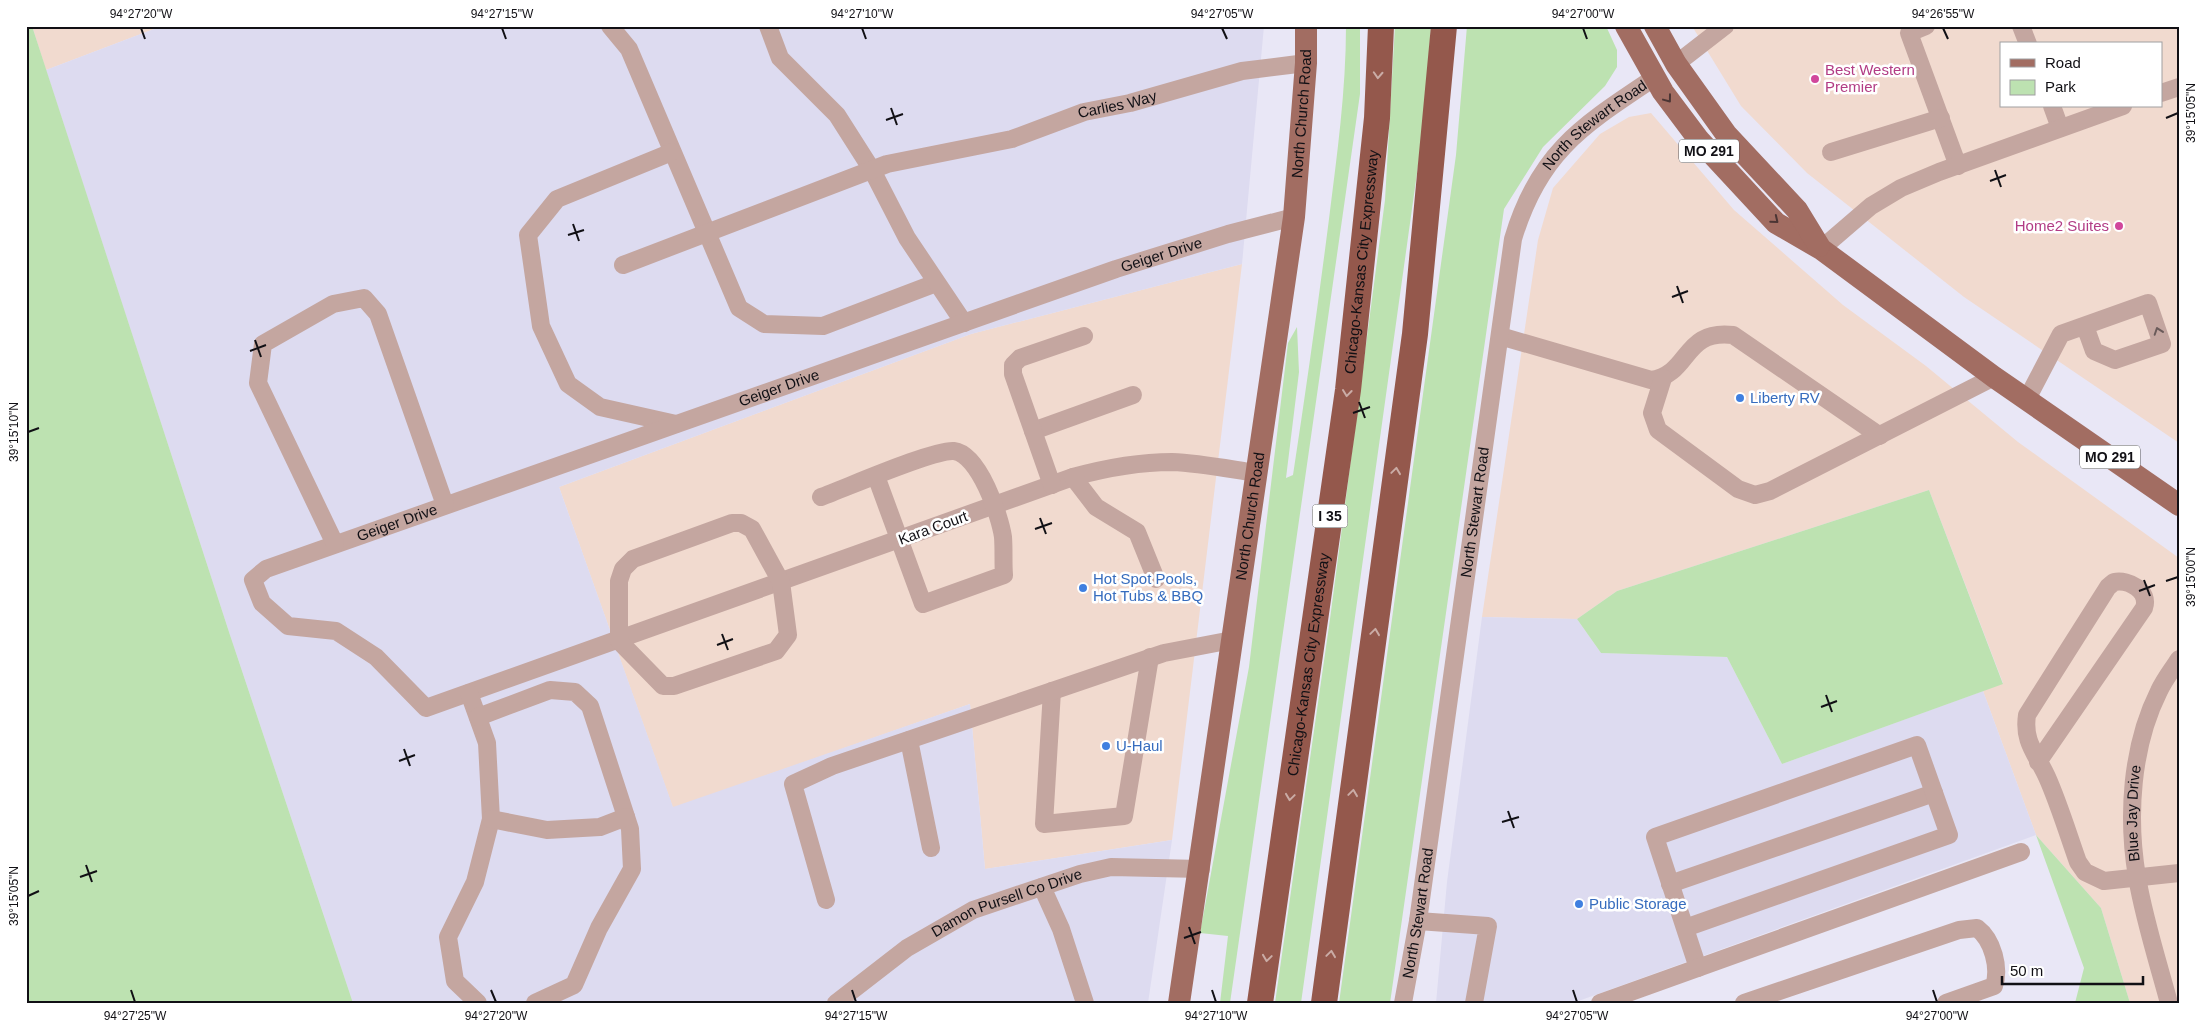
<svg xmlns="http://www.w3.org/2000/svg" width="2205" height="1029" font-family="Helvetica,sans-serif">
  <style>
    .commercial { fill: #f1dacf; fill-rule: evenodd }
    .built { fill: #dddbf0 }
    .green { fill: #bde2b1 }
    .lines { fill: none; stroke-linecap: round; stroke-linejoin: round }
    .minor { stroke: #c4a6a0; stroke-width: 18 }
    .major { stroke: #a26d62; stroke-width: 22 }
    .highway { stroke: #94584c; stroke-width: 26 }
    .oneway { stroke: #caaca6 }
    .oneway2 { stroke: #4b3534 }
    .oneway3 { stroke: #6a5b5a }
    .ticks { fill: none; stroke: #111015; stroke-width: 2 }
    .hotel-dot { fill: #d1479c; stroke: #fff; stroke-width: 2 }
    .shop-dot { fill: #3f7fe0; stroke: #fff; stroke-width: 2 }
    .labels { text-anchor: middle; stroke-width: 5; stroke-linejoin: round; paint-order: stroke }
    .shield { fill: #fff; stroke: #58585b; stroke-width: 1 }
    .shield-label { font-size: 14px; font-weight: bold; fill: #111015 }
    .hotel-label { font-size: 15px; fill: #b23c85; stroke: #fff; text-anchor: start }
    .street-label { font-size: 15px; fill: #111015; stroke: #fff }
    .shop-label { font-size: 15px; fill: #366cbe; stroke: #fff; text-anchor: start }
    .neatline { fill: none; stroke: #111015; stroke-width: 2 }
    .ticks-label { font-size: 12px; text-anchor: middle; fill: #111015 }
  </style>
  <rect width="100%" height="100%" fill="#e9e7f6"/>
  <!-- commercial -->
  <path class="commercial" d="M32 26H162L46 70Z
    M1692 26H2179V443L1964 297 1807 173 1741 106ZM2001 44H2161V106H2001Z
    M1651 113 1734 210 1843 305 1926 366 2018 442 2179 558V1003H2130L2101 908 2036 835 1983 691 2003 683 1929 490 1617 591 1577 619 1482 617 1538 240 1553 188 1600 134 1629 117Z
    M1242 264 1172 840 985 869 970 704 673 808 559 487 971 334Z"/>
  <!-- built -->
  <path class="built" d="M162 26H1264L1242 264 971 334 559 487 673 807 970 704 985 869 1172 840 1148 1003H353L230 635 46 70Z
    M1482 617 1577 619 1601 653 1727 657 1782 764 1983 691 2036 835 1573 1003H1436L1447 882Z"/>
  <!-- green -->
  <path class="green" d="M26 26H32L230 635 353 1003H26Z
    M1346 26H1360V94L1230 1003H1220L1228 936 1200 933 1249 667 1288 343 1297 327 1299 372 1286 478 1293 475C1306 390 1318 305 1329 219 1337 155 1346 91 1346 26Z
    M1395 26H1431L1424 123 1301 1003H1275L1330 619 1385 200Z
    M1467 26H1606L1617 50V67L1605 86 1543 147 1504 209 1390 1003H1339L1456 155Z
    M1929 490 2003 684 1782 764 1727 657 1601 653 1577 619 1617 591Z
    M2036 835 2101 908 2130 1003H2075L2084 968Z"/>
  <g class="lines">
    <!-- minor -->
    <g class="minor">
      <path d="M610 26 629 49 739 308 764 324 823 326 936 283"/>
      <path d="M768 26 780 58 837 115 872 170 907 238 964 323"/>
      <path d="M1926 26 1909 33 1958 166"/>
      <path d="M2021 26 2028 44"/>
      <path d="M1676 64 1725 26"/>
      <path d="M2161 93 2179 87"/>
      <path d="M2052 106 2060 128"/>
      <path d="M672 152 557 199 528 235 541 326 568 384 600 407 676 424"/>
      <path d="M1831 152 1941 118"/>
      <path d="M1821 249 1871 206 1901 188 1939 172 2123 106"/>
      <path id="s1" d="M623 265 887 164 1012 139 1084 112 1130 103 1242 71 1306 63"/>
      <path d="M1500 336 1651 380C1691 374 1682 329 1733 335L1880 436"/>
      <path d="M1663 378 1652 413 1658 430 1738 489 1755 495 1770 491 1994 377"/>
      <path d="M2027 399 2061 334 2148 303 2162 344 2115 360 2094 351 2085 326"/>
      <path d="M1033 431 1133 395"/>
      <path id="s2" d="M1256 473C1229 469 1200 463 1172 462 1138 462 1106 468 1073 477L426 708 376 657 336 631 288 626 262 603 253 580 266 569 1116 269 1228 234 1294 217"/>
      <path d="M1073 477 1096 507 1137 532 1156 579"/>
      <path d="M1052 485 1013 374V365L1020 358 1084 336"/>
      <path d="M821 497C846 488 934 449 954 451 979 454 1000 516 1003 537 1004 550 1003 563 1004 575L923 604 876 476"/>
      <path d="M732 523H741L752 529 781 582 788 635 776 651 674 686H663L619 641V581L623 569 633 559Z"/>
      <path d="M335 544 258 383 263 344 333 304 364 298 378 314 445 505"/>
      <path d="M1052 691 1044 824 1124 816 1150 657"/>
      <path d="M469 693 487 743 491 819 475 882 448 937 455 981 478 1003"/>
      <path d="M478 717 550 690 575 692 590 706 630 829 632 869 599 928 574 985 535 1003"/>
      <path d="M909 740 931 848"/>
      <path d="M2038 762 2144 608C2150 591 2129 579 2114 582L2108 587 2027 715C2023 742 2036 753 2047 777 2059 804 2068 834 2078 862L2085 872 2104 881 2179 873"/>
      <path d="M491 819 547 830 600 827 626 817"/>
      <path d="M1670 884 1934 793"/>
      <path d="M1042 887 1061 929 1085 1003"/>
      <path d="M826 900 793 784 832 766 1164 653 1232 640"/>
      <path d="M1418 921 1488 926 1474 1003"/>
      <path d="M1685 928 1949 835 1917 745 1655 837 1698 968"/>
      <path id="s3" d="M836 1003 907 948 973 910 1080 874 1111 867 1201 869"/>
      <path id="s4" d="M1403 1003 1418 921 1513 239C1539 152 1582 126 1654 78"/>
      <path d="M1600 1003 2021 852"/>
      <path d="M1744 1003 1959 930 1977 928C1993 940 2000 968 1994 986L1946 1003"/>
      <path id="s5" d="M2169 1003C2158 962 2144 919 2137 877 2127 817 2131 747 2159 691 2164 680 2172 670 2179 659"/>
    </g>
    <!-- major -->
    <g class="major">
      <path d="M1626 26 1663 92 1699 140 1776 223 1821 249 1994 377 2179 505"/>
      <path d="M1655 26 1676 64 1726 134 1797 210 1819 246"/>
      <path id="s6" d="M1179 1003 1294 217 1306 63V26"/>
    </g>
    <!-- highway -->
    <g class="highway">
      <path id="s7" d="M1260 1003 1348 390 1377 118 1381 26"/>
      <path d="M1324 1003 1415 334 1444 26"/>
    </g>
  </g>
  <!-- one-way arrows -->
  <defs><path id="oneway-chevron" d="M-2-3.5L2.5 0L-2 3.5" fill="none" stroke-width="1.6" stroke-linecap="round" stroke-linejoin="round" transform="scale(1.25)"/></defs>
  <g class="oneway">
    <use href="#oneway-chevron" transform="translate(1378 75) rotate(93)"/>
    <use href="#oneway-chevron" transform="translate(1347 393) rotate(97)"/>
    <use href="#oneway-chevron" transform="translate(1396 471) rotate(-82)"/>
    <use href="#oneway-chevron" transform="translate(1375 632) rotate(-82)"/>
    <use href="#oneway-chevron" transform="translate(1353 793) rotate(-82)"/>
    <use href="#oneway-chevron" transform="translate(1290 797) rotate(98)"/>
    <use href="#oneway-chevron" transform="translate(1331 954) rotate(-82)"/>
    <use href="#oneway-chevron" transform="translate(1267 958) rotate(98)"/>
  </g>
  <g class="oneway2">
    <use href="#oneway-chevron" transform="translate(1668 99) rotate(53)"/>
    <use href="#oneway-chevron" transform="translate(1775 220) rotate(39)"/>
  </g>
  <use class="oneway3" href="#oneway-chevron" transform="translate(2158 331) rotate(-109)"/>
  <!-- ticks -->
  <path class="ticks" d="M141 28 145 39M502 28 506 39M862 28 866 39M1222 28 1227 39M1583 28 1587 39M1943 28 1948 39M891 108 897 125M2166 118 2178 113M886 120 903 114M1995 170 2001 187M1990 181 2006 175M573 224 579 241M568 235 584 230M1677 286 1683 303M1672 297 1688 291M255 340 261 357M250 351 266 345M1359 402 1365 418M1353 413 1370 407M28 432 39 428M1040 518 1046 534M1035 529 1052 523M2144 580 2150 596M2166 581 2178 577M2139 591 2155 585M722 634 728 650M717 645 733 639M1826 695 1832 712M1821 707 1837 701M404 749 410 766M399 761 415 755M1508 811 1514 828M1502 822 1519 817M86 865 92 882M80 877 97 871M28 896 39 891M1189 927 1195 944M1184 938 1201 932M131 990 135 1002M491 990 496 1002M852 990 856 1002M1212 990 1216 1002M1573 990 1577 1002M1933 990 1937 1002"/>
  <!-- markers -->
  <g class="hotel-dot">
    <circle cx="1815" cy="79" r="5"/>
    <circle cx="2119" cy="226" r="5"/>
  </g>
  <g class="shop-dot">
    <circle cx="1740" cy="398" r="5"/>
    <circle cx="1083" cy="588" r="5"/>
    <circle cx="1106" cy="746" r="5"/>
    <circle cx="1579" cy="904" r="5"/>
  </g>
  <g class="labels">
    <!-- shield labels -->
    <g class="shield">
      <rect x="1679" y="139.5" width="60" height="23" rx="4"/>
      <rect x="2080" y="445.5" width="60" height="23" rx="4"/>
      <rect x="1312.5" y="504.5" width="35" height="23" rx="4"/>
    </g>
    <g class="shield-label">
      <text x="1709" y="156">MO 291</text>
      <text x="2110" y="462">MO 291</text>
      <text x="1330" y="521">I 35</text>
    </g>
    <!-- hotel labels -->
    <g class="hotel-label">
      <text x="1825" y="75">Best Western<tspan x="1825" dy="17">Premier</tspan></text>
      <text x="2109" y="231" text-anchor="end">Home2 Suites</text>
    </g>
    <!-- street labels -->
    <g class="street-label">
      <text dy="5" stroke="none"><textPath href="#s1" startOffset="521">Carlies Way</textPath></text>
      <text dy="5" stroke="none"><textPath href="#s6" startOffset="898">North Church Road</textPath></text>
      <text dy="5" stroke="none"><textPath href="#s4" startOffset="916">North Stewart Road</textPath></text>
      <text dy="5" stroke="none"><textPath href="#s2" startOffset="2065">Geiger Drive</textPath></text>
      <text dy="5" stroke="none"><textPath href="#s7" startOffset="748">Chicago-Kansas City Expressway</textPath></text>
      <text dy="5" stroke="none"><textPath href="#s2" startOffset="1660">Geiger Drive</textPath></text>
      <text dy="5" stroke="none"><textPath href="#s4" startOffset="496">North Stewart Road</textPath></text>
      <text dy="5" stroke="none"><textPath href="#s6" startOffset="492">North Church Road</textPath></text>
      <text dy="5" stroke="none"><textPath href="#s2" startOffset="1255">Geiger Drive</textPath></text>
      <text transform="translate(933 528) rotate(-20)" y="5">Kara Court</text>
      <text dy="5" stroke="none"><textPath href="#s7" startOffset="342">Chicago-Kansas City Expressway</textPath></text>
      <text dy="5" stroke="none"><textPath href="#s5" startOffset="194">Blue Jay Drive</textPath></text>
      <text dy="5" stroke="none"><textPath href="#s3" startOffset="200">Damon Pursell Co Drive</textPath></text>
      <text dy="5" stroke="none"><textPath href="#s4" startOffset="91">North Stewart Road</textPath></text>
    </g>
    <!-- shop labels -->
    <g class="shop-label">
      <text x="1750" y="403">Liberty RV</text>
      <text x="1093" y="584">Hot Spot Pools,<tspan x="1093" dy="17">Hot Tubs &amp; BBQ</tspan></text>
      <text x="1116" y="751">U-Haul</text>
      <text x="1589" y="909">Public Storage</text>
    </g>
  </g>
  <!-- border -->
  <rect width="2205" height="1029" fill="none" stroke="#ffffff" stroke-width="55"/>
  <!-- legend -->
  <rect x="2000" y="42" width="162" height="65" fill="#ffffff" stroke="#a09fa1"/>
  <rect x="2010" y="59" width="25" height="8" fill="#a26d62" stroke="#a09fa1"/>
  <text x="2045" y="68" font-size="15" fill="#111015">Road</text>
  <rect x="2010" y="80" width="25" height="15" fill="#bde2b1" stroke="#a09fa1"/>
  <text x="2045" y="92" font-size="15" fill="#111015">Park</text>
  <!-- scale -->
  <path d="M2002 976v8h141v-8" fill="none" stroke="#111015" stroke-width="2.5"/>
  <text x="2010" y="976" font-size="15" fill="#111015" stroke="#ffffff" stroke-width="4" paint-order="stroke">50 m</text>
  <rect x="28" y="28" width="2150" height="974" class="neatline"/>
  <g class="ticks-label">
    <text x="141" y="18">94°27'20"W</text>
    <text x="502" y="18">94°27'15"W</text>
    <text x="862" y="18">94°27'10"W</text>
    <text x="1222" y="18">94°27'05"W</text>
    <text x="1583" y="18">94°27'00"W</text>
    <text x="1943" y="18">94°26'55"W</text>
    <text transform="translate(2191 113) rotate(-90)" y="4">39°15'05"N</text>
    <text transform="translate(14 432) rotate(-90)" y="4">39°15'10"N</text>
    <text transform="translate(2191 577) rotate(-90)" y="4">39°15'00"N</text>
    <text transform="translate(14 896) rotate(-90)" y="4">39°15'05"N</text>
    <text x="135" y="1020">94°27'25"W</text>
    <text x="496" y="1020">94°27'20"W</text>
    <text x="856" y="1020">94°27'15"W</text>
    <text x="1216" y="1020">94°27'10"W</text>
    <text x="1577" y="1020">94°27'05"W</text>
    <text x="1937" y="1020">94°27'00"W</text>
  </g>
</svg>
